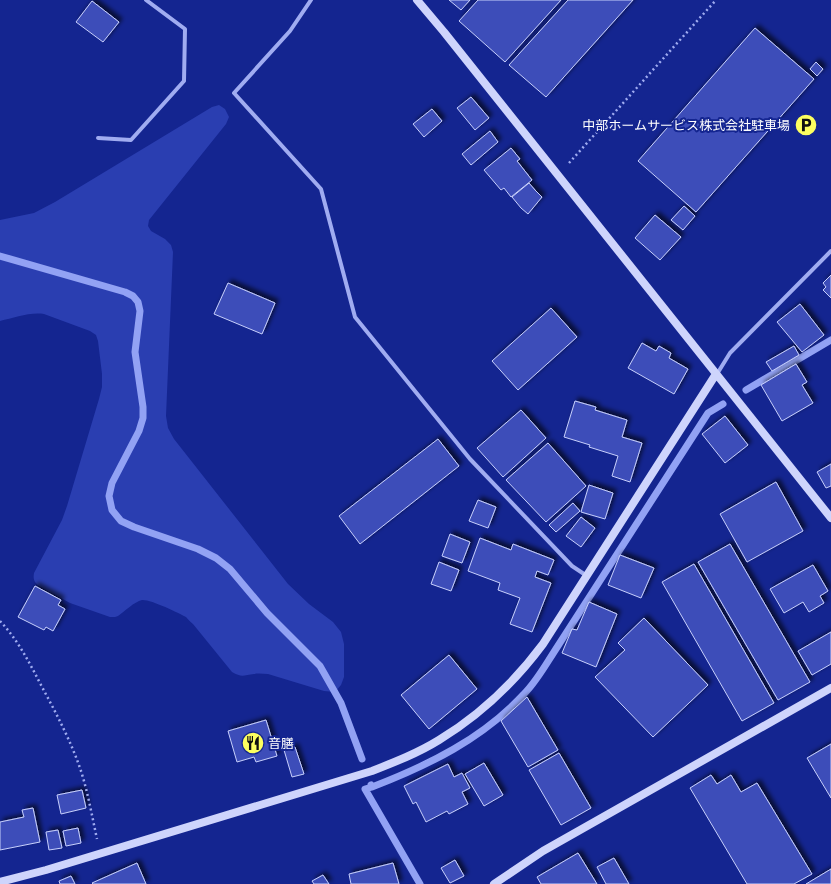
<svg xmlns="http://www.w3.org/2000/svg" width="831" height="884" font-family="'Space Grotesk','Noto Sans JP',sans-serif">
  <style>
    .green { fill: #2a3eb1 }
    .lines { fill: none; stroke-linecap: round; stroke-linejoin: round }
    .stream { stroke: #92a2f4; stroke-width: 7 }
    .building { fill: #3d4eb9; stroke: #c7cffc; filter: url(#shadow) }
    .path { stroke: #a0acf1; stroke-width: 2.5; stroke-dasharray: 2 3; stroke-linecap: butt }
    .street { stroke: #a0acf1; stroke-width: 4 }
    .secondary { stroke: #ced4fc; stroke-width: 8 }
    .labels { text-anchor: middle; stroke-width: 4; stroke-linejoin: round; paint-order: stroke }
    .poi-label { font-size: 13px; fill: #fff; stroke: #142590; text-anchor: end }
  </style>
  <defs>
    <filter id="shadow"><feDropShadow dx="3.5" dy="-3.5" stdDeviation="2" flood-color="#0009"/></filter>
  </defs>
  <rect width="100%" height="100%" fill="#142590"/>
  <!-- green -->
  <path class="green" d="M219 105 225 109 229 117 226 124 149 220 148 226 151 231 165 239 171 245 173 252 166 416 168 428 174 439 288 584 309 604 333 622 341 632 344 644V677L341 685 335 692 324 691 268 674C263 674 259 673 254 674 244 675 242 678 232 672L193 624C190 622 188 619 186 617 179 613 150 599 142 600 134 602 125 611 118 616L115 617H110L70 603 39 586C34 582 33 579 34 573L62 520 67 506 99 399 102 387V374L98 341 96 335 90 331 44 314C29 312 14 318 0 321V220L34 213 55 202 212 107Z"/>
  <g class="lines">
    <!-- stream -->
    <path class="stream" d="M0 256 125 292 133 296 138 302 140 311 135 352 143 407V418L139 431 112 483 109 496 112 510 121 521 134 527 198 549 216 558 230 569 267 613 320 666 341 703 362 759
      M746 390 831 340
      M371 785 372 787C429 765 482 739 524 694 536 682 545 666 554 652L708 413 723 404
      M372 787 365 789 420 884"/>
  </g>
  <!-- building -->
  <path class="building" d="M449 0H470L461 10Z
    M478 0H561L505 62 459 21Z
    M568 0H633L546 97 509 65Z
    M92 1 119 22 103 42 76 22Z
    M755 28 814 79 696 212 638 161Z
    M816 62 823 69 817 76 810 69Z
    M471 97 489 118 475 130 457 108Z
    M432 109 442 121 424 137 413 124Z
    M490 131 498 142 471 165 462 154Z
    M511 148 520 159 517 161 532 180 511 197 504 188 501 190 484 170Z
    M529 183 535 190 542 197 528 214 521 208 512 197Z
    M684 206 695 216 683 230 671 220Z
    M655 215 681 237 660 260 635 238Z
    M831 275V298L823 290 826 287 823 283Z
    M228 283 275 303 262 334 214 314Z
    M800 304 824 335 802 352 777 322Z
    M551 308 577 337 518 390 492 361Z
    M642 343 656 351 659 346 671 353 669 358 688 369 674 394 628 368Z
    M794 346 799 355 772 371 766 362Z
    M796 364 807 382 802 385 813 403 782 421 761 385Z
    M575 401 596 407 595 410 627 420 622 437 642 443 630 482 612 476 618 456 589 447 590 445 564 437Z
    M521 410 546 438 503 477 477 448Z
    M725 416 748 445 725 463 702 434Z
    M438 439 459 466 360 544 339 516Z
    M548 443 586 486 546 522 506 480Z
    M831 464V486L826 488 817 472Z
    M776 482 803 531 747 562 720 514Z
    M589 485 613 493 605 519 581 512Z
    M478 500 496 507 488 528 469 521Z
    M573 503 580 511 556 532 549 525Z
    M581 517 595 528 581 547 566 536Z
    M450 534 470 542 462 563 442 556Z
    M480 538 511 550 513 544 554 560 548 575 537 571 535 577 551 583 532 632 510 624 520 598 498 590 500 583 468 571Z
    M730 544 810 682 778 700 698 562Z
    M620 555 654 568 641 598 608 585Z
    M439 562 459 570 451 591 431 584Z
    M694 564 774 703 742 721 662 582Z
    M813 565 828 591 820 596 824 603 809 612 803 602 784 613 770 589Z
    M35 586 61 600 58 605 65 609 53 631 46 627 44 630 18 617Z
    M589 602 617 614 596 667 562 653 572 629 577 630Z
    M644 618 708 685 653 737 595 677 625 650 618 643Z
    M831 632V664L812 675 798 651Z
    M449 655 477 689 429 729 401 695Z
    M527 697 558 750 528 767 501 721Z
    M266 720 277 756 256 762 254 757 237 762 228 731Z
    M831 744V798L807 758Z
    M295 747 304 774 292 777 284 750Z
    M559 753 591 808 561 825 529 770Z
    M484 763 503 795 484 806 465 774Z
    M448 764 454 777 462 773 470 788 462 792 468 804 449 814 447 811 426 822 416 802 413 804 404 786Z
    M711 775 717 784 731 775 741 792 757 783 812 874 794 884H747L690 788Z
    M82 790 86 808 61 814 57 795Z
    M33 808 40 842 0 850V822L24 817 22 810Z
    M78 828 81 843 66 846 63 831Z
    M58 830 62 848 49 850 46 832Z
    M578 853 597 884H541L537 877Z
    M614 858 629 884H606L597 867Z
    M455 860 464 876 450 883 441 868Z
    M137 863 146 884H93L92 883Z
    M393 863 399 884H351L349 874Z
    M831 869V884H806Z
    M323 875 329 884H314L312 881Z
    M71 876 75 884H60L59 881Z"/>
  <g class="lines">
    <!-- path -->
    <path class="path" d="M569 163 716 0
      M0 621C18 640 29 662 41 685 56 713 71 741 81 771 88 793 92 816 97 839"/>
    <!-- street -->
    <path class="street" d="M311 0 290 31 234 93 321 189 355 317 470 459 572 566 587 576
      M98 138 131 140 184 81 185 29 146 0
      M717 374 730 353 831 251"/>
    <!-- secondary -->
    <path class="secondary" d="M417 0 444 32 831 518
      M0 882 46 870 372 771C395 762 418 753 439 740 480 715 514 683 543 644L716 374
      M494 884 543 851 831 688"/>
  </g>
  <!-- icons -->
  <defs>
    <g id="parking-disc" transform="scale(1.15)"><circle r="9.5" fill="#fdff60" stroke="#142590"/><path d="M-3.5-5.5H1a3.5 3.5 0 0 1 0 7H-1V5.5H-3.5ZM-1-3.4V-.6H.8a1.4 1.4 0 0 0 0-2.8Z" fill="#111"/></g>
    <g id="restaurant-disc" transform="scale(1.15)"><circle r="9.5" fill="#fdff60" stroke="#142590"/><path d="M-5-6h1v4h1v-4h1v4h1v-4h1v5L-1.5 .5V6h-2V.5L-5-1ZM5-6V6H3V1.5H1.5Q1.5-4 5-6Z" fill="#111"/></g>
  </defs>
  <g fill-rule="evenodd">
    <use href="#parking-disc" x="806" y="125"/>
    <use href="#restaurant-disc" x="253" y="743"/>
  </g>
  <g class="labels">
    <!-- poi labels -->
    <g class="poi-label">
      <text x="790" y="130">中部ホームサービス株式会社駐車場</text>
      <text x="268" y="748" text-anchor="start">音膳</text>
    </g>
  </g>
</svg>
